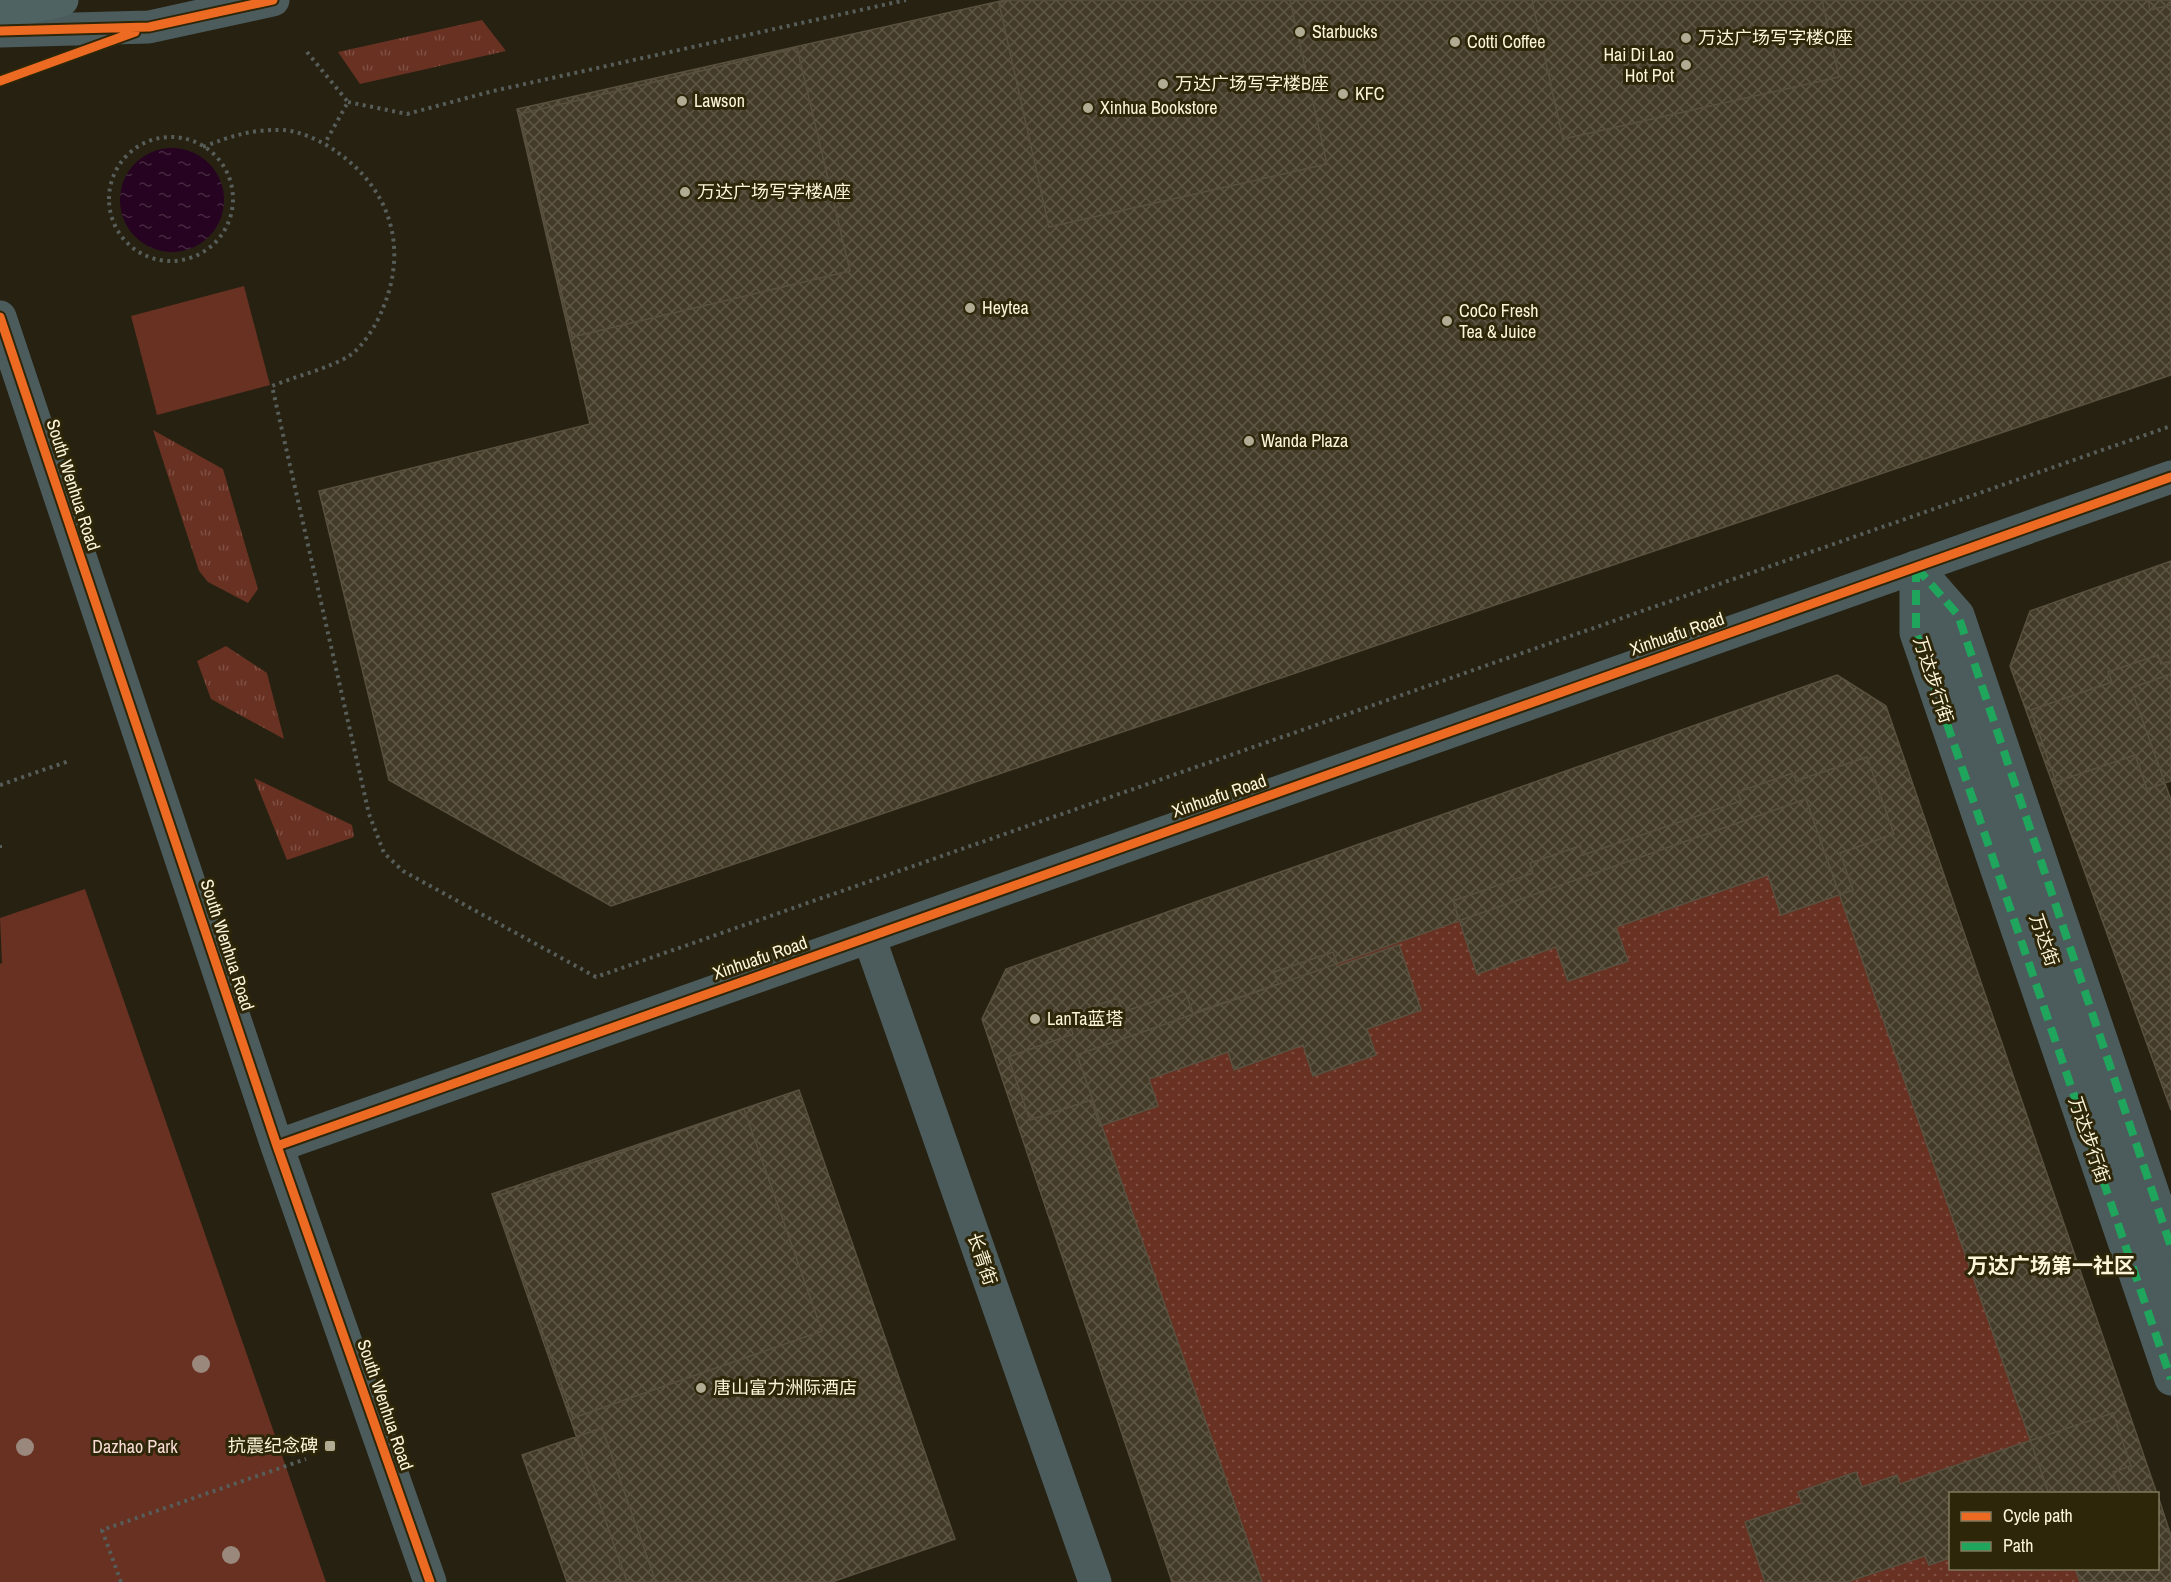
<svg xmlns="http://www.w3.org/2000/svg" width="2171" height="1582" font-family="'Archivo Narrow','Noto Sans SC',sans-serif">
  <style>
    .grass { fill: url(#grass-tufts) }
    .park { fill: #683122 }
    .garden { fill: url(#garden-dots) }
    .water { fill: url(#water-ripples) }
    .building { fill: url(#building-cross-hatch); stroke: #59503f; stroke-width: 1.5 }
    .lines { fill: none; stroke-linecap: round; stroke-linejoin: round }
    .path { stroke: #575d58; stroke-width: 4; stroke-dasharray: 3 4.5; stroke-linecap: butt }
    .pedestrian { stroke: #4c5c5d; stroke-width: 33 }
    .minor { stroke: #4c5c5d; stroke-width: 33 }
    .tertiary { stroke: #4c5c5d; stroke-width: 33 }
    .primary { stroke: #506363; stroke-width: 33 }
    .quiet { stroke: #20a55d; stroke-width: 8; stroke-dasharray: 15 8; stroke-linecap: butt }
    .cycleway-casing { stroke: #2e2609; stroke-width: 13 }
    .cycleway { stroke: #ed6a23; stroke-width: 9 }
    .tree { fill: #9a887d }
    .poi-dot { fill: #b2ab93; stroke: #2e2609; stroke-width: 2 }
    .labels { text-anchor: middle; stroke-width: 6; stroke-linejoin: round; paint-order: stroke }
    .poi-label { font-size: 18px; fill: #fdf5d9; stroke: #2e2609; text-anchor: start }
    .street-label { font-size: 18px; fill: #fdf5d9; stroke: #2e2609 }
    .park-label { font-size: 18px; fill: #f8dcd5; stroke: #2e2609 }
    .quarter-label { font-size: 21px; font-weight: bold; fill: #fdf5d9; stroke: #2e2609 }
  </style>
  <defs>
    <pattern id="grass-tufts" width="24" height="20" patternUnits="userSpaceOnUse" patternTransform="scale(1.5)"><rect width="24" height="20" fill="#683122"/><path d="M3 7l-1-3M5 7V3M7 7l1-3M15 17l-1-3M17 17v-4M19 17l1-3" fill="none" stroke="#7e4f42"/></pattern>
    <pattern id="garden-dots" width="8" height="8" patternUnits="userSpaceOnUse" patternTransform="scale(1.5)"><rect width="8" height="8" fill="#683122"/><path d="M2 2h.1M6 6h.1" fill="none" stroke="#7e4f42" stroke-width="1.8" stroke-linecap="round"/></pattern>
    <pattern id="water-ripples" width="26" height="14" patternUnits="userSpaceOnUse" patternTransform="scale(1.5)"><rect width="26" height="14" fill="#260320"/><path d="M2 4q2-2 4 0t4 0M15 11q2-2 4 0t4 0" fill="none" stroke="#462840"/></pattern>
    <pattern id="building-cross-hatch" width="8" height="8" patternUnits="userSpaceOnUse" patternTransform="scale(1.5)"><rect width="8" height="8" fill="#433b28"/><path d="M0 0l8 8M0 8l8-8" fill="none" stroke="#5f5847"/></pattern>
  </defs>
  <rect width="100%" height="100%" fill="#262111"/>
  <!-- grass -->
  <path class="grass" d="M482 20 506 51 360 84 338 52Z
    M153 430 223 469 258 589 248 603 208 582 199 571Z
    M226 646 267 673 284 739 211 699 197 661Z
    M254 778 352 825 354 837 287 860Z"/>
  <!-- park -->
  <path class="park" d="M244 286 270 385 157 415 131 316Z
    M85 889 326 1582H0V964L2 963 0 918Z"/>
  <!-- garden -->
  <path class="garden" d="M1806 799 2049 1493 1950 1494V1568L2075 1569 2080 1582H1262L1077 1055Z"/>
  <!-- water -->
  <path class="water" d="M120 200a52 52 0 1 1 104 0a52 52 0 1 1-104 0Z"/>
  <!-- building -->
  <path class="building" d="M1005 0H2171V375L611 906 389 780 319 491 590 424 517 109Z
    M1012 0H1290L1327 164 1049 227 999 3Z
    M1532 0H1822L1839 77 1563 139Z
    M2148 0H2171V5L2150 10Z
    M797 48 850 271 572 337 520 114Z
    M2171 561V674L2131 688 2171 800V1110L2010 666 2030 611Z
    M2158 655 2161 664 2171 661V781L2147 789 2135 755 2056 782 2031 710 2112 682 2108 672Z
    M1837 675 1886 706 2157 1494H2049L1806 799 1077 1055 1262 1582H1172L982 1019 1006 969Z
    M1867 757 1894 834 1840 853 1853 890 1781 915 1768 875 1616 927 1628 961 1568 981 1556 947 1477 974 1453 901 1533 873 1530 863 1580 846 1583 855 1741 801 1738 792 1793 773 1796 781Z
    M1399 945 1421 1010 1367 1029 1376 1055 1313 1076 1303 1045 1234 1070 1228 1052 1149 1079 1158 1106 1100 1126 1091 1100 1030 1120 1008 1057 1073 1034 1067 1016 1118 998 1123 1012 1185 991 1193 1013 1278 984 1274 972 1333 952 1338 966Z
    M799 1090 955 1539 832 1582H627L492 1194Z
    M744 1109 822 1331 573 1418 495 1197Z
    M2113 1413 2131 1466 2113 1472 2121 1494H1950V1558L1929 1565 1925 1556 1847 1582H1765L1745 1522 1802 1503 1798 1492 1856 1472 1862 1487 1897 1475 1900 1484Z
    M602 1428 656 1582H567L522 1455Z
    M2158 1496 2171 1536V1582H2080L2075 1568H2158Z"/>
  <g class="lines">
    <!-- path -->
    <path class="path" d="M307 52 348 102 325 143
      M348 102 407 114 493 91 906 0
      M109 199a62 62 0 1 1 124 0a62 62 0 1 1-124 0Z
      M203 147C231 136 252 129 283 130 301 131 323 142 337 152 391 190 408 248 383 308 377 324 363 347 349 356 330 368 293 377 272 386L369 814 384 853 403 871 596 977 2171 426
      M0 785 69 761
      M0 845V848
      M121 1582 102 1530 306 1459"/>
    <!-- pedestrian -->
    <path class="pedestrian" d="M1916 567 1958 615 2171 1247
      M1916 575V633L2171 1379"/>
    <!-- minor -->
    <path class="minor" d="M0 31 149 27 273 0
      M1916 567 2171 1314
      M869 937 1095 1582"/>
    <!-- tertiary -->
    <path class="tertiary" d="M0 317 277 1146 430 1582
      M277 1146 2171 477"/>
    <!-- primary -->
    <path class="primary" d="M0 14 62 0"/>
    <!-- quiet -->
    <path class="quiet" d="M1916 567V633L2171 1379
      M1916 567 1958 615 2171 1247"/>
    <!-- cycleway casing -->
    <g class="cycleway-casing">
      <path id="cycleway" d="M0 31 149 27 273 0
        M0 81 135 32
        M0 317 277 1146 430 1582
        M277 1146 2171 477"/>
    </g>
    <!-- cycleway -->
    <use href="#cycleway" class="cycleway"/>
  </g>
  <!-- trees -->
  <g class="tree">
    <circle cx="201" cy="1364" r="9"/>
    <circle cx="25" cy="1447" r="9"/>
    <circle cx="231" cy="1555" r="9"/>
  </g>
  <!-- markers -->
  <g class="poi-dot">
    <circle cx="1300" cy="32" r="6"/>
    <circle cx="1686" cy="38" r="6"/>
    <circle cx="1455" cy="42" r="6"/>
    <circle cx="1686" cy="65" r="6"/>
    <circle cx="1163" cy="84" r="6"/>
    <circle cx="1343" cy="94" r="6"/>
    <circle cx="682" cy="101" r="6"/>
    <circle cx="1088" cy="108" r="6"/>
    <circle cx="685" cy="192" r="6"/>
    <circle cx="970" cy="308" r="6"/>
    <circle cx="1447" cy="321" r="6"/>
    <circle cx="1249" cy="441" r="6"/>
    <circle cx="1035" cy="1019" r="6"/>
    <circle cx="701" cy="1388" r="6"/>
    <rect x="324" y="1440" width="12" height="12" rx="3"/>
  </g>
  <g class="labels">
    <!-- poi labels -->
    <g class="poi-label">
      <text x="1312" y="38">Starbucks</text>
      <text x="1698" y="44">万达广场写字楼C座</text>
      <text x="1467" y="48">Cotti Coffee</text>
      <text x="1674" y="61" text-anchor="end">Hai Di Lao<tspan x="1674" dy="21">Hot Pot</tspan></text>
      <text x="1175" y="90">万达广场写字楼B座</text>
      <text x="1355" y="100">KFC</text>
      <text x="694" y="107">Lawson</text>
      <text x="1100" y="114">Xinhua Bookstore</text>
      <text x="697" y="198">万达广场写字楼A座</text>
      <text x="982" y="314">Heytea</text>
      <text x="1459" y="317">CoCo Fresh<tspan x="1459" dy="21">Tea &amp; Juice</tspan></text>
      <text x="1261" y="447">Wanda Plaza</text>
      <text x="1047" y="1025">LanTa蓝塔</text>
      <text x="713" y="1394">唐山富力洲际酒店</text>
      <text x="318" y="1452" text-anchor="end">抗震纪念碑</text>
    </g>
    <!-- street labels -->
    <g class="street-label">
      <text transform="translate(73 485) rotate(72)" y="6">South Wenhua Road</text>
      <text transform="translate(1677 634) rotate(-19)" y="6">Xinhuafu Road</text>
      <text transform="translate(1933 680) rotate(72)" y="6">万达步行街</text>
      <text transform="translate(1219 796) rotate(-19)" y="6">Xinhuafu Road</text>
      <text transform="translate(2044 940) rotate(71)" y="6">万达街</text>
      <text transform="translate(227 945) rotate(72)" y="6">South Wenhua Road</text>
      <text transform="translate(760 958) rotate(-19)" y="6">Xinhuafu Road</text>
      <text transform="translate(2089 1140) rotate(71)" y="6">万达步行街</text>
      <text transform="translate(982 1259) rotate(71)" y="6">长青街</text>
      <text transform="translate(385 1405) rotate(71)" y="6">South Wenhua Road</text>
    </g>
    <!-- park labels -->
    <g class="park-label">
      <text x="135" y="1453">Dazhao Park</text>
    </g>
    <!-- quarter labels -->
    <g class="quarter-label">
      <text x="2051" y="1273">万达广场第一社区</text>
    </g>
  </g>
  <!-- legend -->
  <rect x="1949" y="1492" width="210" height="78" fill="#2e2609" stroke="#81795c" stroke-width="1.5"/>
  <rect x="1961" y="1512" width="30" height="9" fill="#ed6a23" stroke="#81795c" stroke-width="1.5"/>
  <text x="2003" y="1522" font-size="18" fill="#fdf5d9">Cycle path</text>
  <rect x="1961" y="1542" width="30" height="9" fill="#20a55d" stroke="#81795c" stroke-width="1.5"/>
  <text x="2003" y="1552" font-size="18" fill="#fdf5d9">Path</text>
</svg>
